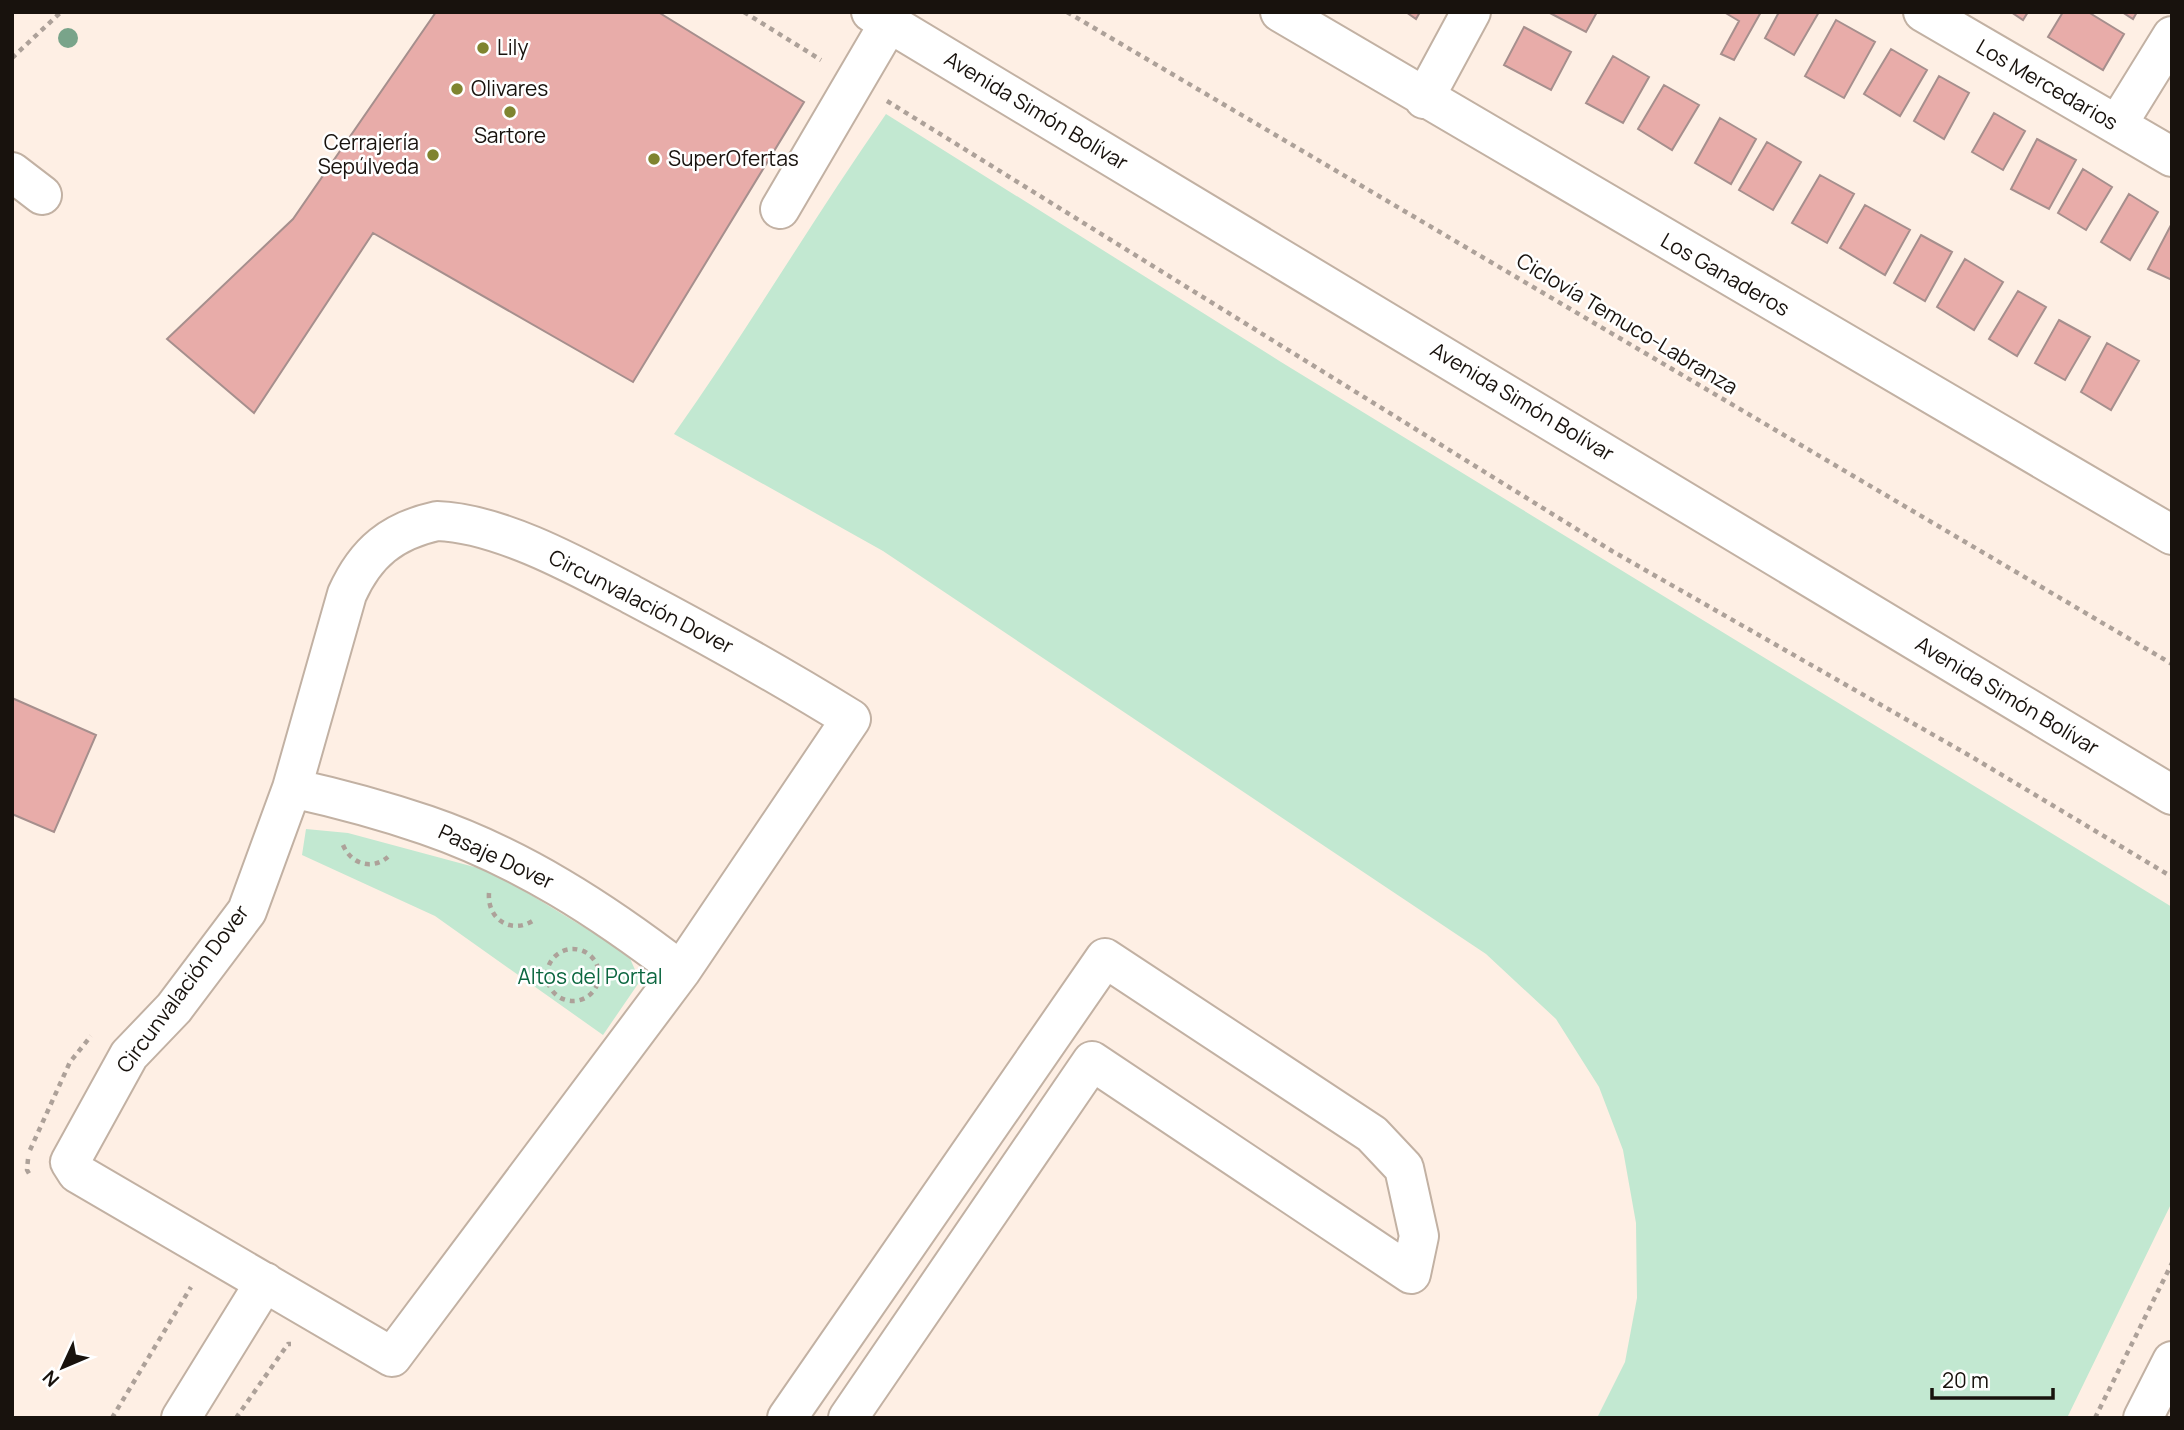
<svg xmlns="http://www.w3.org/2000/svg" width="2184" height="1430" font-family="Manrope,sans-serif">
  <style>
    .green { fill: #c2e8d1 }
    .building { fill: #e8aca9; stroke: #a68f8d; stroke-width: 2 }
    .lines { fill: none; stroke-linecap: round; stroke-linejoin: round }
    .minor-casing { stroke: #c2b1a3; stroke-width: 42 }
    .path { stroke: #ada199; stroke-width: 4.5; stroke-dasharray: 5 5; stroke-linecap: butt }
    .minor { stroke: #fff; stroke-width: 38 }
    .tree { fill: #79a48a }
    .poi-dot { fill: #7f842f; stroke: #fff; stroke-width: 2.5 }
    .labels { text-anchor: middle; stroke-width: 5; stroke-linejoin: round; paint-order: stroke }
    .poi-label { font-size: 21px; fill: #18120d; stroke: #fff; text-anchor: start }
    .street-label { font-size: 21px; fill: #18120d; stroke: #fff }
    .park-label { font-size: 21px; fill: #0c6740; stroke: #fff }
  </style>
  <rect width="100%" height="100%" fill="#feefe4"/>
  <!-- green -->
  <path class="green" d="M886 114 1281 362 2172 907V1202L2067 1418H1597L1625 1362 1637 1298 1636 1223 1623 1150 1599 1087 1556 1019 1486 954 883 551 674 434C748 329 813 219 886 114Z
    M306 829 348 833 493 872 628 954 640 981 603 1035 435 916 302 855Z"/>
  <!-- building -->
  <path class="building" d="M436 12H658L804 102 633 382 373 233 254 413 167 339 293 219Z
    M1406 12H1420L1416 19Z
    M1548 12H1597L1586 32Z
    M1724 12H1761L1734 60 1721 54 1739 21Z
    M1779 12H1819L1794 55 1765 38Z
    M2011 12H2028L2023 20Z
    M2063 12H2088L2124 34 2103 70 2048 37Z
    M2122 12H2137L2133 19Z
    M1836 20 1875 42 1844 98 1805 76Z
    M1524 27 1571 52 1551 90 1504 65Z
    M1891 49 1927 70 1900 116 1864 94Z
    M1613 56 1649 77 1623 123 1586 103Z
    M1939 76 1969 93 1944 139 1914 121Z
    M1664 85 1699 105 1672 150 1638 129Z
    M1994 113 2025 131 2003 170 1972 152Z
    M1720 118 1756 139 1731 184 1695 163Z
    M2037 139 2076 160 2049 209 2011 189Z
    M1767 142 1801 162 1773 210 1739 190Z
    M2083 169 2112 187 2086 230 2058 213Z
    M1820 175 1854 194 1827 243 1792 223Z
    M2129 194 2158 212 2130 260 2101 242Z
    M1865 205 1910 230 1885 275 1840 248Z
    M2171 225H2172V280L2148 269Z
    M1921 235 1952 252 1925 301 1894 283Z
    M1965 259 2003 282 1974 330 1937 307Z
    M2018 291 2046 307 2017 356 1989 339Z
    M2059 320 2090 337 2065 380 2035 363Z
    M2107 343 2139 361 2111 410 2081 392Z
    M12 698 96 735 54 832 12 814Z"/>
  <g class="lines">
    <!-- minor casing -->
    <g class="minor-casing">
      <path id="minor" d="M871 12 2172 795
        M1280 12 2172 535
        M1923 12 2172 157
        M1424 99 1471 12
        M2117 125 2172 36
        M12 172 42 195
        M780 209 889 23
        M437 521C500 523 579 567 634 596 708 635 780 675 851 719L681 971 392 1357 77 1173 70 1162 129 1055 174 1008 247 911 292 788 347 594C366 552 392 531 437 521Z
        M292 788C337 798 382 810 426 825 520 857 603 911 681 971
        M181 1418 265 1282
        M787 1418 1105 958 1372 1134 1404 1168 1419 1236 1411 1274 1092 1061 848 1418
        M2143 1418 2172 1361"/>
    </g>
    <!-- path -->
    <path class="path" d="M744 12 821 60
      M1067 12 2172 664
      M12 58 61 12
      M887 101 1612 551 1972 757 2172 877
      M343 845C352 866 375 871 391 854
      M489 893C487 920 512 935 534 920
      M547 975a26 26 0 1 1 52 0a26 26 0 1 1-52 0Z
      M30 1150 70 1062 91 1036
      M28 1159 27 1170 31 1177
      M112 1418 191 1287
      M236 1418 288 1344H291
      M2095 1418 2172 1263"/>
    <!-- minor -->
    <use href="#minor" class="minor"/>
  </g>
  <!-- trees -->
  <circle class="tree" cx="68" cy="38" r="10"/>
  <!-- markers -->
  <g class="poi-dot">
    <circle cx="483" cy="48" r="7"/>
    <circle cx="457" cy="89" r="7"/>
    <circle cx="510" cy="112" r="7"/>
    <circle cx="433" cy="155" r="7"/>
    <circle cx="654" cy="159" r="7"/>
  </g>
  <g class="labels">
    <!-- poi labels -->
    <g class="poi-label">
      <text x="497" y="55">Lily</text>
      <text x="471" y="96">Olivares</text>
      <text x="510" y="143" text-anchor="middle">Sartore</text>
      <text x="419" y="150" text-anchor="end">Cerrajería<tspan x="419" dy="24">Sepúlveda</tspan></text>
      <text x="668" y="166">SuperOfertas</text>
    </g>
    <!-- street labels -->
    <g class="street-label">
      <text transform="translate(2047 85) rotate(30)" y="7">Los Mercedarios</text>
      <text transform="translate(1036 111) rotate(31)" y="7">Avenida Simón Bolívar</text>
      <text transform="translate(1725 275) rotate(30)" y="7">Los Ganaderos</text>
      <text transform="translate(1627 324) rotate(31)" y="7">Ciclovía Temuco-Labranza</text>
      <text transform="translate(1522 402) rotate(31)" y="7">Avenida Simón Bolívar</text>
      <text transform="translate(641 602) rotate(27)" y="7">Circunvalación Dover</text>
      <text transform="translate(2007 696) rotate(31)" y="7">Avenida Simón Bolívar</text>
      <text transform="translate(496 857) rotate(25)" y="7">Pasaje Dover</text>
      <text transform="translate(183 989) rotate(-53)" y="7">Circunvalación Dover</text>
    </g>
    <!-- park labels -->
    <g class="park-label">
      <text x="590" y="984">Altos del Portal</text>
    </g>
  </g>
  <!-- border -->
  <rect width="2184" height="1430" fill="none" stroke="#18120d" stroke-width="28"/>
  <!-- north arrow -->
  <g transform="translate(63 1367) rotate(226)" stroke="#ffffff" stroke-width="5" paint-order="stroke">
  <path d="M0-5L12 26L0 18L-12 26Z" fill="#18120d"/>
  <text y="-10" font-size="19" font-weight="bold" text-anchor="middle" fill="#18120d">N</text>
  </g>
  <!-- scale -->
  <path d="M1932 1388v10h121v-10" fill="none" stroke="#18120d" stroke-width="3.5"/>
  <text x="1942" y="1388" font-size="21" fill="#18120d" stroke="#ffffff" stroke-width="5" paint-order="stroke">20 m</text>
</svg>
